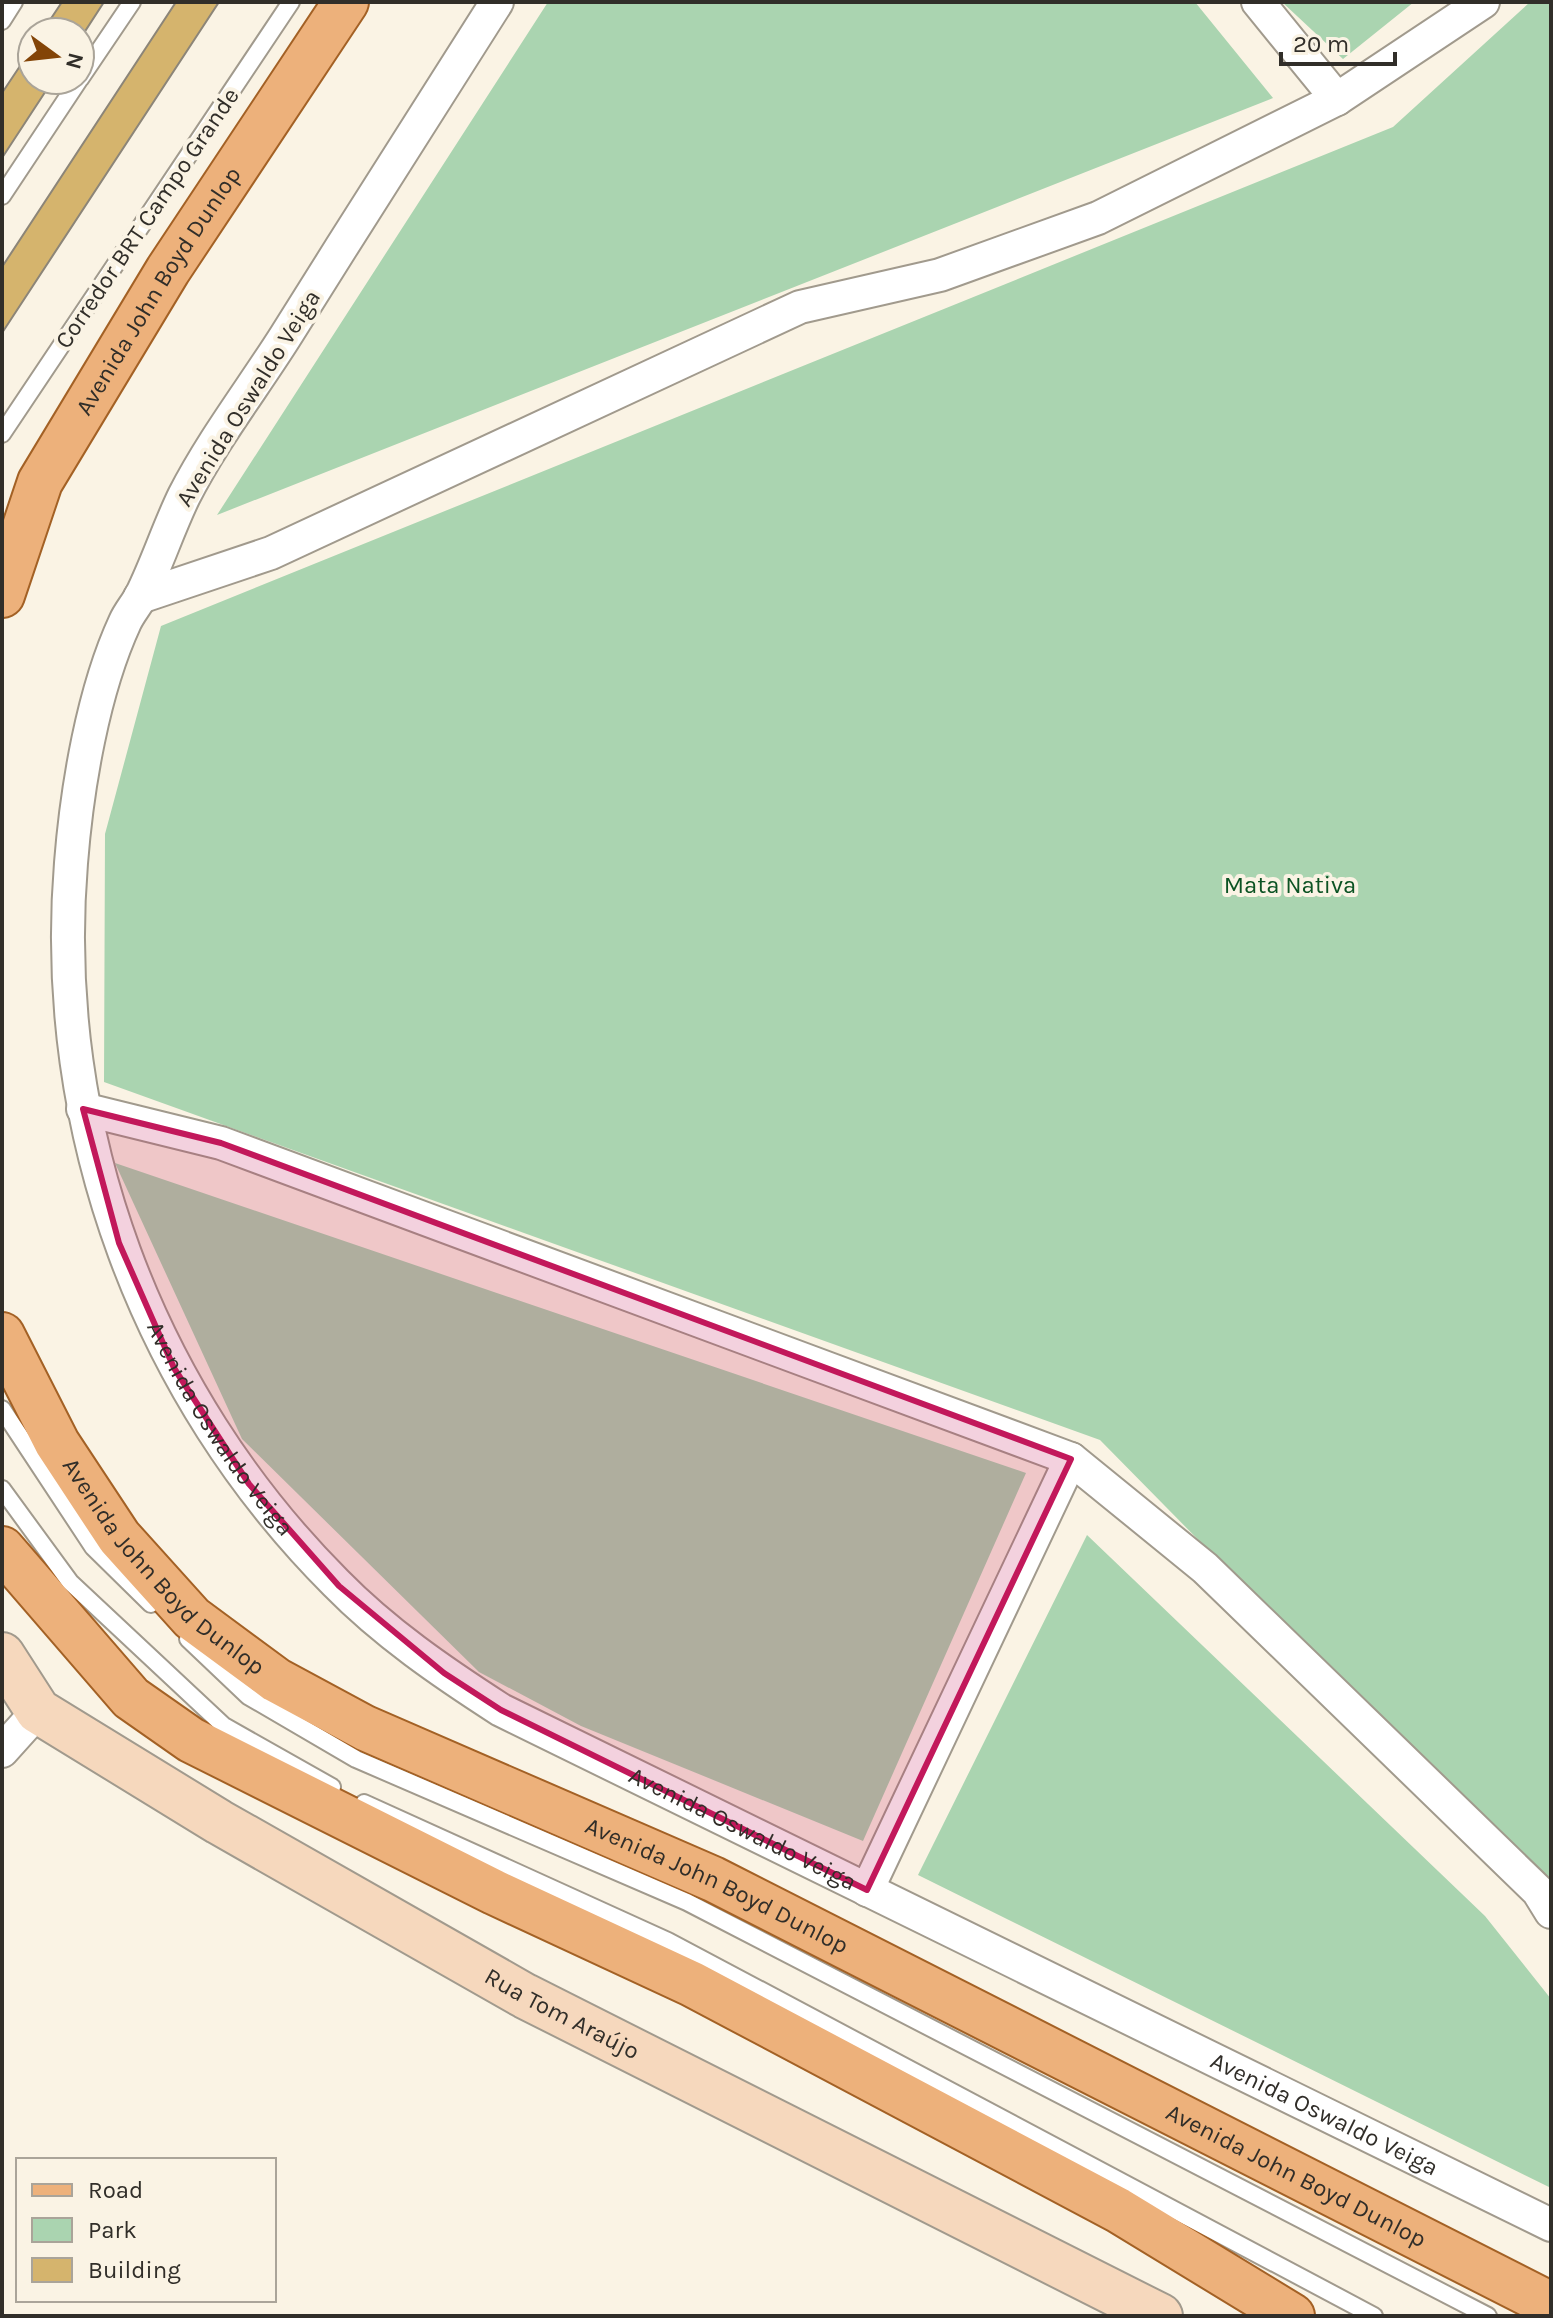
<svg xmlns="http://www.w3.org/2000/svg" width="1553" height="2318" font-family="Karla,sans-serif">
  <style>
    .green { fill: #aad4b0 }
    .building { fill: #d5b46d; stroke: #8c8578; stroke-width: 2 }
    .lines { fill: none; stroke-linecap: round; stroke-linejoin: round }
    .lane-casing { stroke: #a19a8d; stroke-width: 20 }
    .street-casing { stroke: #a19a8d; stroke-width: 36 }
    .secondary-casing { stroke: #a19a8d; stroke-width: 48 }
    .primary-casing { stroke: #a36125; stroke-width: 48 }
    .lane { stroke: #fff; stroke-width: 16 }
    .street { stroke: #fff; stroke-width: 32 }
    .secondary { stroke: #f6d8bd; stroke-width: 44 }
    .primary { stroke: #edb17b; stroke-width: 44 }
    .marked { fill: #c2185b; fill-opacity: 0.2; stroke: #c2185b; stroke-width: 6; stroke-linejoin: round }
    .labels { text-anchor: middle; stroke-width: 8; stroke-linejoin: round; paint-order: stroke }
    .street-label { font-size: 24px; fill: #312e29; stroke: #faf3e4 }
    .park-label { font-size: 24px; fill: #0c5323; stroke: #faf3e4 }
  </style>
  <rect width="100%" height="100%" fill="#faf3e4"/>
  <!-- green -->
  <path class="green" d="M548 2H1195L1273 98 217 515Z
    M1282 2H1414L1343 59Z
    M1530 2H1551V1898L1100 1440 104 1082 105 834 161 626 1393 127Z
    M115 1163 1026 1473 863 1841 581 1726 479 1672 242 1439Z
    M1087 1535 1485 1916 1551 1999V2188L918 1875Z"/>
  <!-- building -->
  <path class="building" d="M62 2H104L80 39V32H42Z
    M176 2H219L2 333V267Z
    M32 48V80H53L2 158V93Z"/>
  <g class="lines">
    <!-- lane casing -->
    <g class="lane-casing">
      <path id="lane" d="M2 21 14 2
        M80 79 132 2
        M2 196 79 80
        M2 434 291 2
        M2 1409 93 1547 151 1604
        M2 1489 70 1582 224 1726 332 1787
        M188 1639 248 1696 356 1759 687 1902 1488 2316
        M364 1803 668 1941 1374 2316"/>
    </g>
    <!-- street casing -->
    <g class="street-casing">
      <g id="street">
        <path id="s1" d="M497 2C426 114 355 225 285 337 252 389 212 441 184 496 168 529 157 564 141 596 136 605 129 613 125 622 93 691 77 787 71 863 49 1130 147 1394 336 1583 385 1633 442 1672 501 1710L1551 2225"/>
        <path d="M1258 2 1337 99"/>
        <path d="M140 597 271 553 800 307 940 275 1098 218 1337 99 1483 2"/>
        <path d="M83 1109 221 1143 1071 1459 1205 1568 1538 1891 1551 1912"/>
        <path d="M2 1751 38 1711"/>
        <path d="M867 1890 1071 1459"/>
      </g>
    </g>
    <!-- secondary casing -->
    <g class="secondary-casing">
      <g id="secondary">
        <path id="s2" d="M2 1655 38 1711 219 1822 525 1996 1160 2316"/>
      </g>
    </g>
    <!-- primary casing -->
    <g class="primary-casing">
      <g id="primary">
        <path id="s3" d="M2 595 40 482 168 270 346 2"/>
        <path id="s4" d="M2 1335 57 1443 119 1537 192 1618 276 1680 365 1728 713 1879 1551 2305"/>
        <path d="M2 1549 131 1698 191 1740 494 1892 692 1984 1118 2210 1292 2316"/>
      </g>
    </g>
    <!-- lane -->
    <use href="#lane" class="lane"/>
    <!-- street -->
    <use href="#street" class="street"/>
    <!-- secondary -->
    <use href="#secondary" class="secondary"/>
    <!-- primary -->
    <use href="#primary" class="primary"/>
  </g>
  <!-- marked area -->
  <path class="marked" d="M83 1109 221 1143 1071 1459 867 1890 501 1710 444 1673 339 1586 249 1484 174 1368 119 1243Z"/>
  <g class="labels">
    <!-- street labels -->
    <g class="street-label">
      <text transform="translate(147 218) rotate(-56)" y="8">Corredor BRT Campo Grande</text>
      <text dy="8" stroke="none"><textPath href="#s3" startOffset="344">Avenida John Boyd Dunlop</textPath></text>
      <text transform="translate(248 398) rotate(-58)" y="8">Avenida Oswaldo Veiga</text>
      <text dy="8" stroke="none"><textPath href="#s1" startOffset="1570">Avenida Oswaldo Veiga</textPath></text>
      <text dy="8" stroke="none"><textPath href="#s4" startOffset="286">Avenida John Boyd Dunlop</textPath></text>
      <text dy="8" stroke="none"><textPath href="#s1" startOffset="2242">Avenida Oswaldo Veiga</textPath></text>
      <text dy="8" stroke="none"><textPath href="#s4" startOffset="934">Avenida John Boyd Dunlop</textPath></text>
      <text dy="8" stroke="none"><textPath href="#s2" startOffset="672">Rua Tom Araújo</textPath></text>
      <text dy="8" stroke="none"><textPath href="#s1" startOffset="2890">Avenida Oswaldo Veiga</textPath></text>
      <text dy="8" stroke="none"><textPath href="#s4" startOffset="1582">Avenida John Boyd Dunlop</textPath></text>
    </g>
    <!-- park labels -->
    <g class="park-label">
      <text x="1290" y="893">Mata Nativa</text>
    </g>
  </g>
  <!-- border -->
  <rect width="1553" height="2318" fill="none" stroke="#312e29" stroke-width="8"/>
  <!-- legend -->
  <rect x="16" y="2158" width="260" height="144" fill="#faf3e4" stroke="#aaa499" stroke-width="2"/>
  <rect x="32" y="2184" width="40" height="12" fill="#edb17b" stroke="#aaa499" stroke-width="2"/>
  <text x="88" y="2198" font-size="24" fill="#312e29">Road</text>
  <rect x="32" y="2218" width="40" height="24" fill="#aad4b0" stroke="#aaa499" stroke-width="2"/>
  <text x="88" y="2238" font-size="24" fill="#312e29">Park</text>
  <rect x="32" y="2258" width="40" height="24" fill="#d5b46d" stroke="#aaa499" stroke-width="2"/>
  <text x="88" y="2278" font-size="24" fill="#312e29">Building</text>
  <!-- north arrow -->
  <g transform="translate(56 56) rotate(105)"><circle r="38" fill="#faf3e4" stroke="#aaa499" stroke-width="2"/>
  <path d="M0-6L14 30L0 20L-14 30Z" fill="#834407"/>
  <text y="-12" font-size="22" font-weight="bold" text-anchor="middle" fill="#312e29">N</text>
  </g>
  <!-- scale -->
  <path d="M1281 52v12h114v-12" fill="none" stroke="#312e29" stroke-width="4"/>
  <text x="1293" y="52" font-size="24" fill="#312e29" stroke="#faf3e4" stroke-width="6" paint-order="stroke">20 m</text>
</svg>
